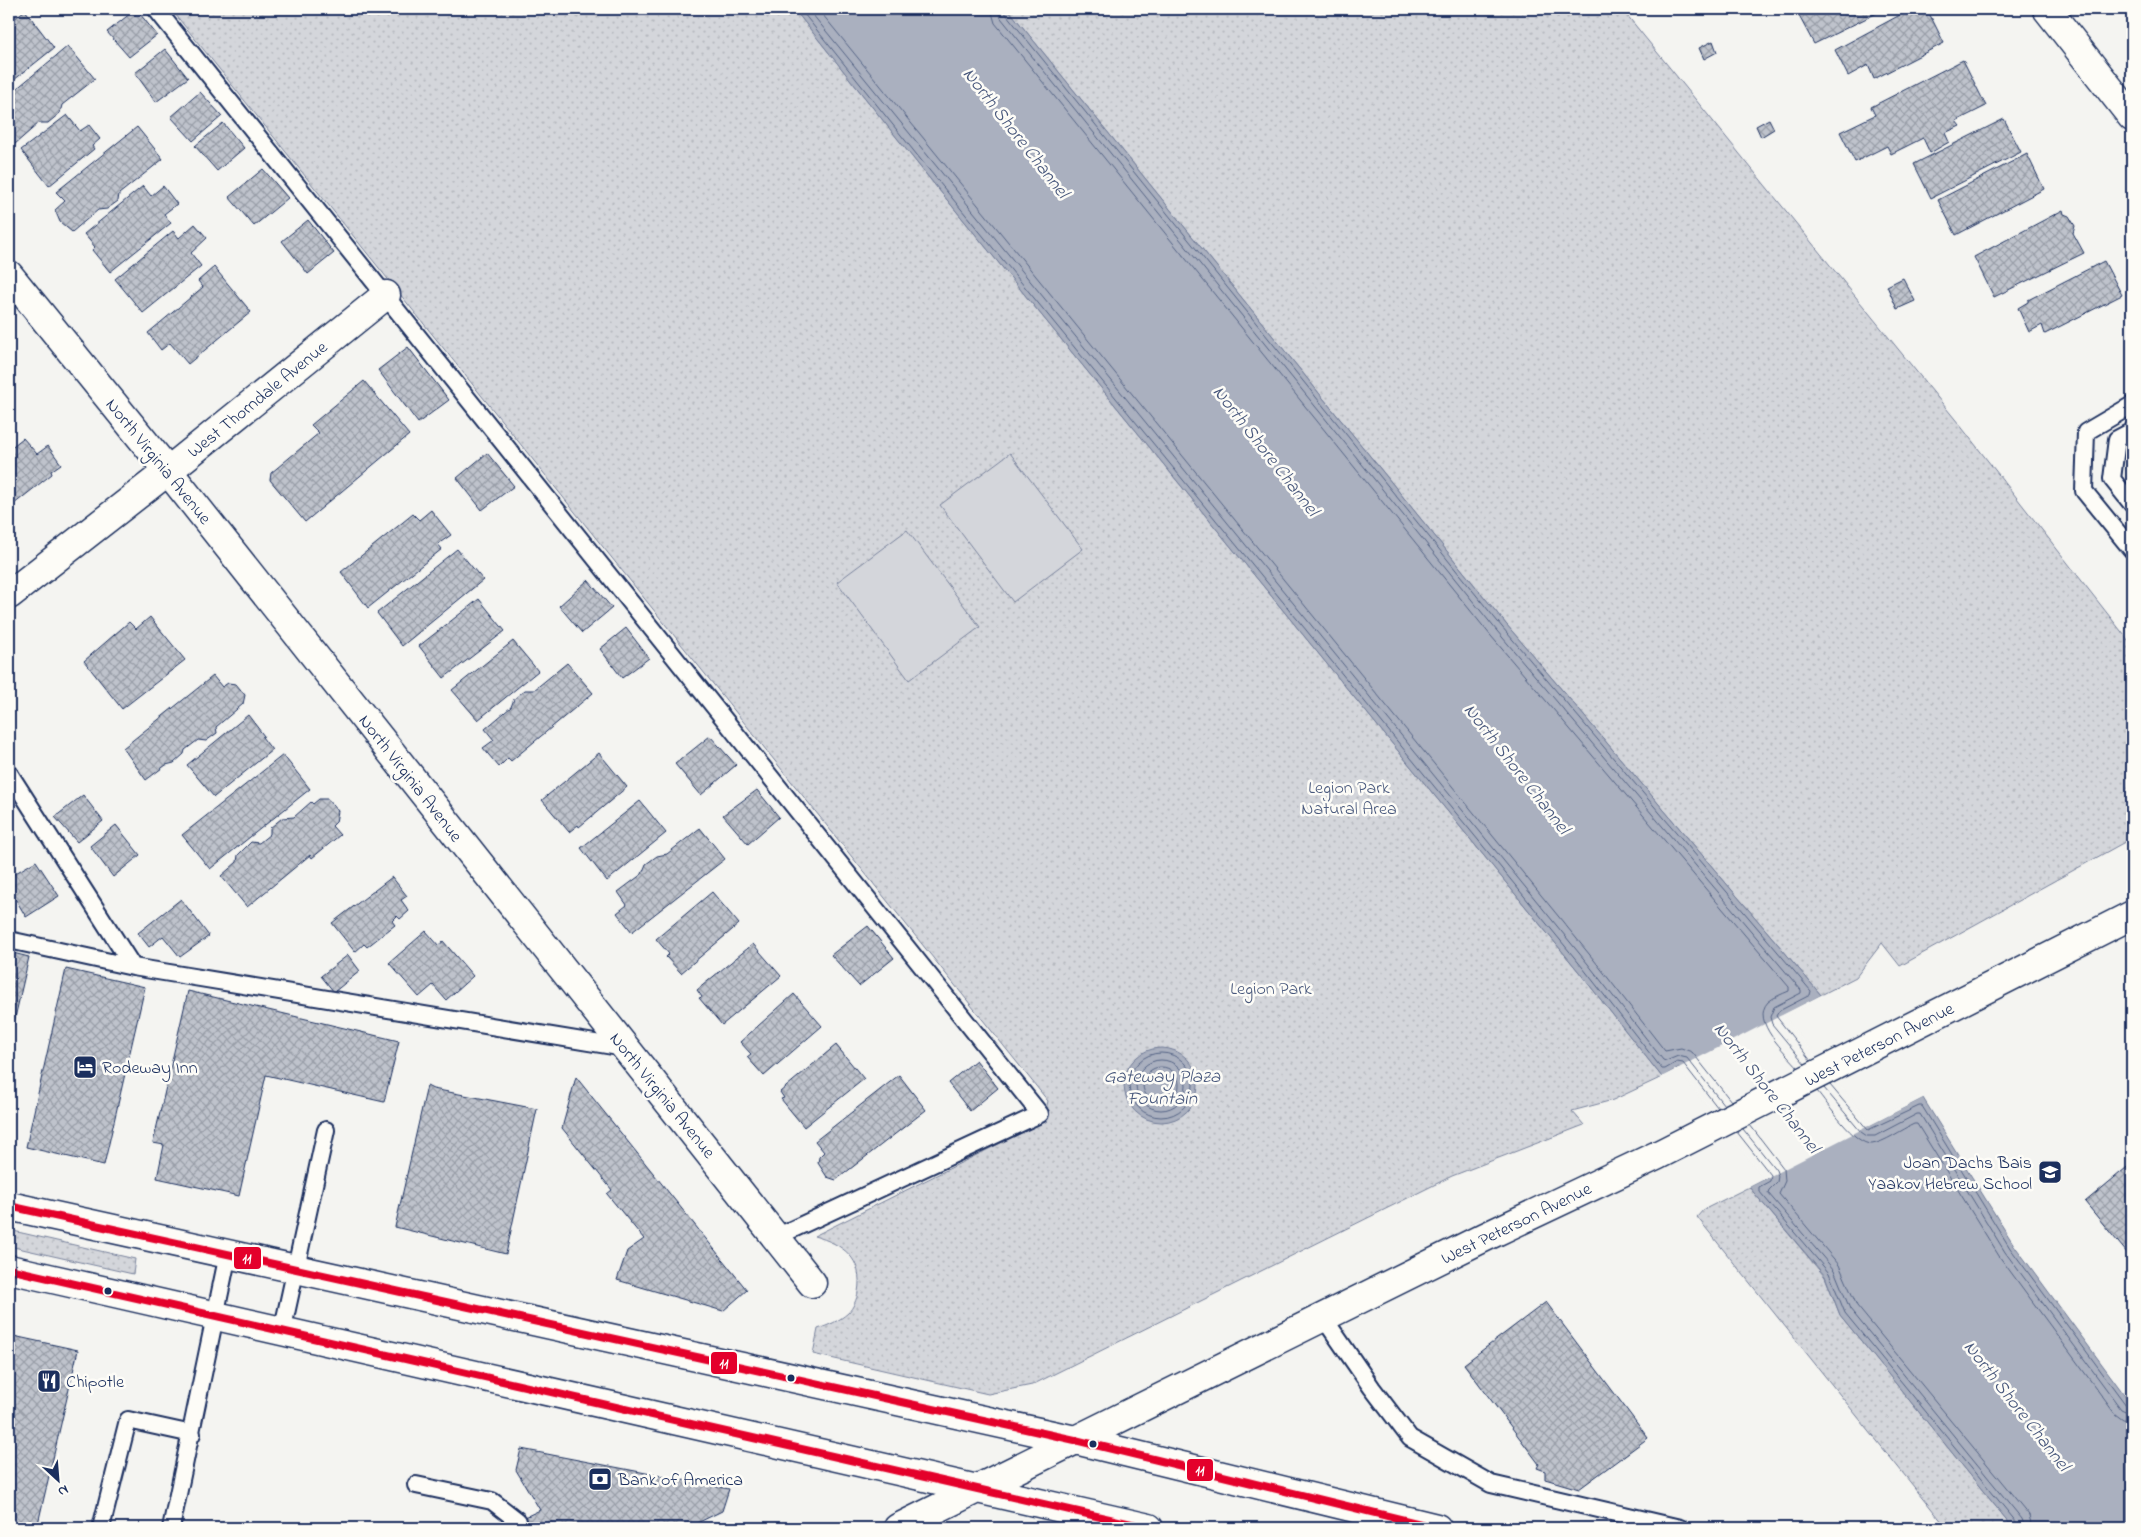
<svg xmlns="http://www.w3.org/2000/svg" width="2141" height="1537" font-family="'Indie Flower',sans-serif">
  <style>
    .park { fill: url(#park-dots); stroke: #78829c }
    .pitch { fill: #d4d6db; stroke: #78829c }
    .water { fill: #aab0bf; stroke: #717c98 }
    .pier { fill: #f4f4f1 }
    .lines { fill: none; stroke-linecap: round; stroke-linejoin: round }
    .shore { stroke: #546385; stroke-width: 1 }
    .building { fill: url(#building-cross-hatch); stroke: #1b2f5e }
    .service-casing { stroke: #1b2f5e; stroke-width: 20 }
    .minor-casing { stroke: #1b2f5e; stroke-width: 31 }
    .secondary-casing { stroke: #1b2f5e; stroke-width: 31 }
    .primary-casing { stroke: #1b2f5e; stroke-width: 31 }
    .service { stroke: #fdfcf7; stroke-width: 16 }
    .minor { stroke: #fdfcf7; stroke-width: 28 }
    .secondary { stroke: #fdfcf7; stroke-width: 28 }
    .primary { stroke: #fdfcf7; stroke-width: 28 }
    .bus-1-casing { stroke: #fdfcf7; stroke-width: 11 }
    .bus-1 { stroke: #e4002b; stroke-width: 8 }
    .bus-dot { fill: #1b2f5e; stroke: #fdfcf7; stroke-width: 2 }
    .labels { text-anchor: middle; stroke-width: 5; stroke-linejoin: round; paint-order: stroke }
    .street-label { font-size: 18px; fill: #1b2f5e; stroke: #fdfcf7 }
    .park-label { font-size: 18px; fill: #49597d; stroke: #fdfcf7 }
    .poi-label { font-size: 18px; fill: #1b2f5e; stroke: #fdfcf7; text-anchor: start }
    .water-label { font-size: 19px; font-style: italic; fill: #46567b; stroke: #fdfcf7 }
    .line-badge { stroke: #fdfcf7; stroke-width: 2 }
    .badge-label { font-size: 14px; text-anchor: middle; font-weight: bold; fill: #fff }
  </style>
  <defs>
    <pattern id="park-dots" width="8" height="8" patternUnits="userSpaceOnUse" patternTransform="scale(1.25)"><rect width="8" height="8" fill="#d4d6db"/><path d="M2 2h.1M6 6h.1" fill="none" stroke="#b5b8be" stroke-width="1.8" stroke-linecap="round"/></pattern>
    <pattern id="building-cross-hatch" width="8" height="8" patternUnits="userSpaceOnUse" patternTransform="scale(1.25)"><rect width="8" height="8" fill="#bfc3cc"/><path d="M0 0l8 8M0 8l8-8" fill="none" stroke="#9a9fa9"/></pattern>
  </defs>
  <rect width="100%" height="100%" fill="#f4f4f1"/>
  <filter id="ink" filterUnits="userSpaceOnUse"><feTurbulence type="fractalNoise" baseFrequency=".02" numOctaves="2"/><feDisplacementMap in="SourceGraphic" scale="10" xChannelSelector="R" yChannelSelector="G"/><feConvolveMatrix kernelMatrix="1 2 1 2 8 2 1 2 1" color-interpolation-filters="sRGB"/></filter>
  <g filter="url(#ink)">
    <!-- park -->
    <path class="park" d="M171 9H794L921 168 1579 972 1662 1077 1613 1100 1572 1111 1584 1125 1452 1176 1032 1385 988 1394 813 1354 818 1329C829 1325 839 1321 848 1313 853 1308 857 1299 858 1292 864 1259 843 1244 814 1236L1043 1122 1048 1101Z
      M1008 9H1622L1959 424 2132 645V838L1900 966 1882 943 1856 977 1821 995 1506 624Z
      M1749 1187 1825 1277 1840 1315 2010 1524 2017 1528H1947L1697 1217 1703 1210Z
      M9 1230 135 1259 133 1274 9 1246Z"/>
    <!-- pitch -->
    <path class="pitch" d="M1010 453 1083 549 1013 602 940 505Z
      M907 530 980 627 909 680 837 582Z"/>
    <!-- water -->
    <path class="water" d="M794 9H1008L1506 624 1821 995 1781 1016 1870 1125 1923 1098 2014 1245 2132 1405V1528H2017L2010 1524 1840 1315 1825 1276 1749 1187 1767 1178 1679 1067 1662 1077 1579 972 921 168Z
      M1124 1085a37 37 0 1 1 74 0a37 37 0 1 1-74 0Z"/>
    <!-- pier -->
    <path class="pier" d="M1823 994 1822 997 1784 1017 1870 1122 1922 1096 1925 1097 1747 1188 1748 1185 1763 1177 1679 1070 1663 1079 1659 1078Z"/>
    <g class="lines">
      <!-- shore -->
      <path class="shore" d="M800 9 925 165 1583 968 1662 1069H1665L1677 1062 1683 1063 1718 1108
        M808 9 1588 964 1663 1060 1666 1061 1678 1056 1687 1058 1724 1105
        M818 9 1594 960 1665 1051 1681 1048 1692 1052 1731 1101
        M991 9 995 23 1491 636 1789 987V991C1782 994 1774 997 1768 1002 1750 1021 1786 1053 1798 1067
        M998 9 1001 18 1497 631 1801 990V993L1774 1007 1770 1017 1772 1024 1805 1064
        M1004 9 1006 14 1502 627 1811 991 1810 995 1779 1011 1776 1016 1811 1061
        M1129 1085a32 32 0 1 1 64 0a32 32 0 1 1-64 0Z
        M1136 1085a25 25 0 1 1 50 0a25 25 0 1 1-50 0Z
        M1143 1085a18 18 0 1 1 36 0a18 18 0 1 1-36 0Z
        M1830 1085 1868 1130 1919 1106H1922L2010 1248 2126 1405 2132 1407
        M1824 1088 1861 1132 1867 1136H1875L1917 1114H1920L2005 1252 2121 1409 2132 1414
        M1817 1091C1828 1104 1854 1145 1872 1144 1883 1143 1903 1129 1914 1124H1917L1999 1256 2115 1414 2123 1420 2132 1421
        M1750 1125 1784 1169 1785 1181 1779 1194 1839 1265 1857 1306 2029 1515 2032 1528
        M1743 1129 1776 1170 1778 1176 1777 1182 1769 1190 1768 1193 1834 1270 1850 1309 2022 1519 2025 1528
        M1737 1132 1771 1175 1770 1181 1759 1187V1191L1829 1273 1845 1313 2017 1523 2019 1528"/>
    </g>
    <!-- building -->
    <path class="building" d="M136 9 157 35 129 57 107 32Z
      M1812 9H1885L1814 44 1799 16Z
      M1911 9H1923L1926 15 1929 13 1944 43 1874 79 1868 65 1848 76 1835 50Z
      M25 10 54 48 9 84V23Z
      M1713 41 1717 52 1704 59 1699 48Z
      M68 46 95 79 62 105 60 113 48 123H39L15 144 9 136V95Z
      M165 49 188 78 156 102 135 73Z
      M1963 60 1986 106 1956 121 1960 126 1945 133 1949 142 1930 153 1923 138 1891 154 1887 146 1855 162 1840 132 1875 115 1871 107Z
      M200 92 222 116 193 141 171 117Z
      M67 115 80 131 89 125 100 139 92 146 94 149 49 186 21 150Z
      M1769 119 1774 129 1761 137 1756 126Z
      M2004 119 2021 152 1931 198 1914 164Z
      M223 123 244 148 217 171 195 146Z
      M137 127 163 159 119 194 118 201 107 209 98 210 72 232 60 222 55 210 65 201 56 192Z
      M2027 154 2044 189 1956 235 1938 200Z
      M263 169 288 198 254 226 229 197Z
      M143 186 151 196 163 186 177 204 164 214 171 223 110 272 92 250 95 247 84 234Z
      M2063 210 2064 214 2069 216 2075 226 2073 233 2084 253 1994 297 1974 257Z
      M308 220 334 253 308 274 282 241Z
      M195 224 207 238 191 253 201 266 143 313 115 279 173 231 179 238Z
      M2104 261 2122 295 2045 334 2042 325 2029 332 2018 308 2028 302V300Z
      M214 267 251 312 188 364 170 343 161 350 148 333 203 287 198 281Z
      M1903 278 1915 301 1897 309 1887 286Z
      M408 347 449 400 418 423 378 370Z
      M364 381 409 435 305 522 270 480 271 473 319 433 311 425Z
      M9 400 13 406 12 414 9 417Z
      M23 438 37 454 48 446 61 464 51 471 52 474 9 508V449Z
      M487 453 514 486 482 510 457 478Z
      M431 510 451 535 438 544 442 549 368 608 341 572 413 514 419 520Z
      M457 549 483 580 402 646 377 613Z
      M588 580 612 608 582 633 559 606Z
      M479 599 505 631 444 678 419 646Z
      M150 617 185 660 122 709 84 661 129 622 136 629Z
      M626 628 649 658 622 678 600 649Z
      M513 641 538 671 478 720 452 690Z
      M567 663 593 693 511 761 508 758 499 767 483 748 494 740 485 729 511 707 514 699 525 690H534Z
      M213 676 222 687 228 683 236 684 245 695 243 704 216 727 217 733 206 741 198 740 185 750 184 754 174 763 166 765 146 780 123 748Z
      M248 715 264 736 262 737 272 750 214 797 187 765Z
      M710 736 736 765 701 795 675 764Z
      M599 753 627 787 579 827 578 825 569 832 542 800Z
      M283 755 310 789 210 869 182 835Z
      M757 790 779 817 748 844 723 815Z
      M83 795 103 821 77 842 55 817Z
      M319 799H328L338 811 336 822 332 826 340 835 312 858 310 855 247 907 221 876 237 862 238 855 251 842 259 843 270 834V828L282 818 294 817 311 802 313 804Z
      M640 801 666 833 607 881 581 848Z
      M116 825 140 855 113 877 90 846Z
      M700 828 725 859 632 932 617 913 627 905 618 892 642 874 646 864 657 856 667 854Z
      M36 861 59 896 26 917 9 888V877Z
      M392 877 407 896 401 900 409 911 400 919 397 916 392 921 395 925 367 947 364 944 355 952 332 923Z
      M712 892 739 924 681 973 666 957 669 954 656 939Z
      M181 899 209 936 180 957 163 936 149 947 138 933Z
      M868 926 894 958 859 986 831 955Z
      M426 931 439 946 443 941 473 976 446 1000 433 985 419 997 389 963Z
      M753 944 781 976 722 1025 699 998 702 997 697 990Z
      M9 952 29 957 9 1044Z
      M348 955 360 971 334 992 321 976Z
      M66 969 145 987 104 1165 26 1147Z
      M188 991 399 1041 384 1102 266 1075 239 1196 157 1178 164 1145 153 1143Z
      M794 994 822 1026 764 1076 747 1057 751 1054 740 1042Z
      M836 1045 864 1079 804 1127 781 1099 784 1098 780 1092Z
      M976 1060 998 1088 970 1111 948 1083Z
      M899 1075 926 1110 836 1180 827 1177 818 1163 819 1157 824 1152 815 1141Z
      M576 1077 747 1290 723 1311 617 1280 627 1251 644 1239 607 1194 612 1190 562 1128Z
      M427 1086 433 1089 537 1109 506 1254 395 1227Z
      M2132 1163V1259L2085 1202Z
      M1546 1302 1648 1438 1579 1489 1545 1479V1471L1537 1468 1539 1464 1464 1364Z
      M9 1335 78 1350 37 1528H9Z
      M521 1449 729 1489 722 1511 687 1528H502L540 1510 516 1470Z"/>
    <g class="lines">
      <!-- service casing -->
      <g class="service-casing">
        <path id="service" d="M156 9 1040 1114 776 1237
          M2132 405 2086 432 2084 491 2132 550
          M2132 431 2117 439 2112 479 2132 504
          M9 773 133 967
          M9 940 133 967 625 1048
          M1323 1317 1372 1388 1410 1438 1491 1484 1680 1528
          M282 1332 326 1130
          M416 1485 492 1501 518 1521
          M101 1528 128 1420 192 1434
          M171 1528 228 1254"/>
      </g>
      <!-- minor casing -->
      <g class="minor-casing">
        <path id="minor" d="M9 275 168 471 812 1283
          M9 595 168 471 386 295"/>
      </g>
      <!-- secondary casing -->
      <g class="secondary-casing">
        <path id="secondary" d="M2047 9 2132 117"/>
      </g>
      <!-- primary casing -->
      <g class="primary-casing">
        <path id="primary" d="M9 1206 1075 1440 1437 1528
          M9 1269 1149 1528
          M898 1528 1485 1237 1658 1155 2132 915"/>
      </g>
      <!-- service -->
      <use href="#service" class="service"/>
      <!-- minor -->
      <use href="#minor" class="minor"/>
      <!-- secondary -->
      <use href="#secondary" class="secondary"/>
      <!-- primary -->
      <use href="#primary" class="primary"/>
      <!-- bus-1 casing -->
      <g class="bus-1-casing">
        <path id="bus-1" d="M9 1206 1075 1440 1437 1528
          M9 1269 1149 1528"/>
      </g>
      <!-- bus-1 -->
      <use href="#bus-1" class="bus-1"/>
    </g>
  </g>
  <!-- icons -->
  <defs>
    <g id="hotel-square" transform="scale(1.25)"><rect x="-9" y="-9" width="18" height="18" rx="4" fill="#1b2f5e" stroke="#fdfcf7"/><path d="M-6-4.5h1.5V1H6V5H4.5V3h-9V5H-6ZM-4 0a1.8 1.8 0 1 1 3.6 0ZM.5 0V-2.5h3Q6-2.5 6 0Z" fill="#fff"/></g>
    <g id="school-square" transform="scale(1.25)"><rect x="-9" y="-9" width="18" height="18" rx="4" fill="#1b2f5e" stroke="#fdfcf7"/><path d="M0-5L7-2L0 1L-7-2ZM-4 1L0 2.5L4 1V4Q0 6-4 4Z" fill="#fff"/></g>
    <g id="restaurant-square" transform="scale(1.25)"><rect x="-9" y="-9" width="18" height="18" rx="4" fill="#1b2f5e" stroke="#fdfcf7"/><path d="M-5-6h1v4h1v-4h1v4h1v-4h1v5L-1.5 .5V6h-2V.5L-5-1ZM5-6V6H3V1.5H1.5Q1.5-4 5-6Z" fill="#fff"/></g>
    <g id="bank-square" transform="scale(1.25)"><rect x="-9" y="-9" width="18" height="18" rx="4" fill="#1b2f5e" stroke="#fdfcf7"/><path d="M-6-4H6V4H-6ZM0-2.3a2.3 2.3 0 1 0 0 4.6a2.3 2.3 0 1 0 0-4.6Z" fill="#fff"/></g>
  </defs>
  <g fill-rule="evenodd">
    <use href="#hotel-square" x="85" y="1067"/>
    <use href="#school-square" x="2050" y="1172"/>
    <use href="#restaurant-square" x="49" y="1381"/>
    <use href="#bank-square" x="600" y="1479"/>
  </g>
  <!-- markers -->
  <g class="bus-dot">
    <circle cx="108" cy="1291" r="4.5"/>
    <circle cx="791" cy="1378" r="4.5"/>
    <circle cx="1093" cy="1444" r="4.5"/>
  </g>
  <g class="labels">
    <!-- street labels -->
    <g class="street-label">
      <text transform="translate(257 399) rotate(-39)" y="6">West Thorndale Avenue</text>
      <text transform="translate(159 461) rotate(51)" y="6">North Virginia Avenue</text>
      <text transform="translate(411 778) rotate(52)" y="6">North Virginia Avenue</text>
      <text transform="translate(1879 1044) rotate(-27)" y="6">West Peterson Avenue</text>
      <text transform="translate(663 1095) rotate(51)" y="6">North Virginia Avenue</text>
      <text transform="translate(1516 1223) rotate(-26)" y="6">West Peterson Avenue</text>
    </g>
    <!-- park labels -->
    <g class="park-label">
      <text x="1349" y="793">Legion Park<tspan x="1349" dy="21">Natural Area</tspan></text>
      <text x="1271" y="994">Legion Park</text>
    </g>
    <!-- poi labels -->
    <g class="poi-label">
      <text x="102" y="1073">Rodeway Inn</text>
      <text x="2032" y="1168" text-anchor="end">Joan Dachs Bais<tspan x="2032" dy="21">Yaakov Hebrew School</tspan></text>
      <text x="66" y="1387">Chipotle</text>
      <text x="618" y="1485">Bank of America</text>
    </g>
    <!-- water labels -->
    <g class="water-label">
      <text transform="translate(1017 132) rotate(52)" y="7">North Shore Channel</text>
      <text transform="translate(1267 450) rotate(52)" y="7">North Shore Channel</text>
      <text transform="translate(1518 768) rotate(52)" y="7">North Shore Channel</text>
      <text x="1162" y="1082">Gateway Plaza<tspan x="1162" dy="22">Fountain</tspan></text>
      <text transform="translate(1768 1087) rotate(52)" y="7">North Shore Channel</text>
      <text transform="translate(2018 1405) rotate(52)" y="7">North Shore Channel</text>
    </g>
  </g>
  <g class="line-badge">
    <rect x="233" y="1246" width="29" height="24" rx="5" fill="#e4002b"/>
    <rect x="710" y="1351" width="28" height="24" rx="5" fill="#e4002b"/>
    <rect x="1186" y="1458" width="28" height="24" rx="5" fill="#e4002b"/>
  </g>
  <g class="badge-label">
    <text x="247" y="1263">11</text>
    <text x="724" y="1368">11</text>
    <text x="1200" y="1475">11</text>
  </g>
  <!-- margin -->
  <rect width="2141" height="1537" fill="none" stroke="#fdfcf7" stroke-width="30"/>
  <rect x="15" y="15" width="2111" height="1507" fill="none" stroke="#1b2f5e" stroke-width="2" filter="url(#ink)"/>
  <!-- north arrow -->
  <g transform="translate(58 1480) rotate(154)" stroke="#fdfcf7" stroke-width="4" paint-order="stroke">
  <path d="M0-4L9 19L0 12L-9 19Z" fill="#1b2f5e"/>
  <text y="-8" font-size="14" font-weight="bold" text-anchor="middle" fill="#1b2f5e">N</text>
  </g>
</svg>
